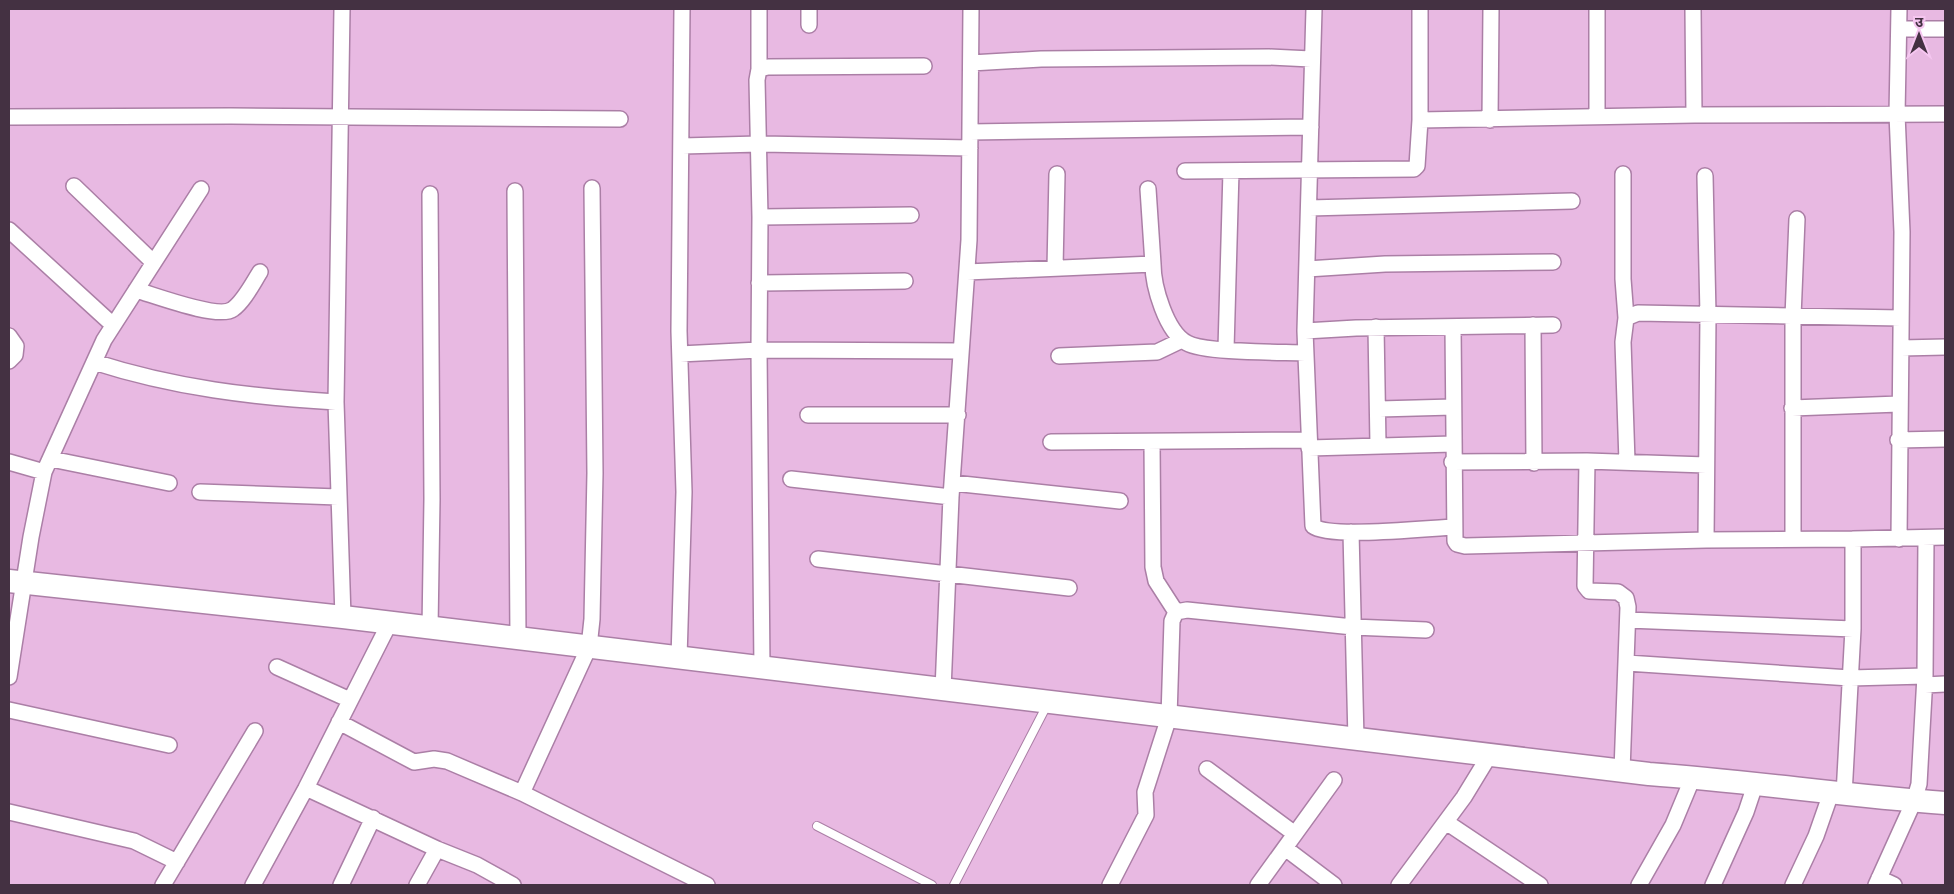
<svg xmlns="http://www.w3.org/2000/svg" width="1954" height="894" font-family="'Public Sans','Noto Sans Devanagari',sans-serif">
  <style>
    .lines { fill: none; stroke-linecap: round; stroke-linejoin: round }
    .lane-casing { stroke: #ab7fa6; stroke-width: 10 }
    .street-casing { stroke: #ab7fa6; stroke-width: 18 }
    .secondary-casing { stroke: #ab7fa6; stroke-width: 25 }
    .lane { stroke: #fff; stroke-width: 8 }
    .street { stroke: #fff; stroke-width: 15 }
    .secondary { stroke: #fff; stroke-width: 22 }
  </style>
  <rect width="100%" height="100%" fill="#e8b9e2"/>
  <g class="lines">
    <!-- lane casing -->
    <g class="lane-casing">
      <path id="lane" d="M817 826 932 885
        M954 885 1047 705"/>
    </g>
    <!-- street casing -->
    <g class="street-casing">
      <path id="street" d="M342 9 336 402 343 617
        M809 9V25
        M1314 9 1305 331 1313 526C1329 539 1429 528 1454 527
        M1693 9 1694 115
        M1899 29H1945
        M971 63 1041 59 1269 57 1311 59
        M924 66 768 67 759 69 757 80 760 217 759 350 961 351
        M759 69V9
        M9 117 231 116 620 119
        M1597 117V9
        M1420 120 1694 115 1945 114
        M1490 120 1491 9
        M970 132 1311 127
        M682 146 759 144 970 148
        M1185 171 1414 169 1417 166 1420 120V9
        M1623 174V279L1626 318 1623 342 1627 462
        M1705 176 1708 315 1706 540 1853 539V629L1844 795
        M74 186 153 262
        M1148 189 1153 264
        M515 191 518 639
        M1309 208 1572 201
        M760 217 911 215
        M9 230 113 325
        M1055 268 1057 174
        M1307 269 1385 264 1553 262
        M967 272 1153 264C1153 286 1166 332 1187 343 1204 353 1281 352 1305 353
        M759 283 905 281
        M136 290C154 295 219 320 233 309 244 301 253 283 260 272
        M1626 318 1638 313 1901 318
        M1533 325 1534 463
        M1376 327 1378 445
        M1453 327 1455 541 1457 544 1465 546 1706 540
        M1305 331 1356 328 1553 325
        M9 336 16 346 15 355 9 361
        M1901 348 1945 347
        M1226 349 1231 171
        M680 354 759 350 762 668
        M1059 356 1157 352 1182 340
        M94 362C175 388 252 397 336 402
        M1792 408 1899 404
        M1379 409 1453 407
        M808 415H958
        M1898 440 1945 439
        M1051 442 1308 440
        M1152 443 1153 567 1156 581 1176 612
        M1309 448 1453 444
        M51 459 169 483
        M1587 461 1585 586 1589 591 1618 592 1626 598 1628 607 1622 771
        M9 462 44 472
        M1452 462 1587 461 1706 465
        M791 479 951 497
        M953 483 1120 501
        M200 492 338 497
        M1351 532 1356 740
        M1793 538V317L1797 219
        M1853 539 1945 537
        M1899 539 1902 232 1897 114 1899 9
        M818 559 1069 588
        M1628 620 1853 629
        M430 629 432 499 430 194
        M679 658 684 492 679 331 682 9
        M1627 663 1850 678 1925 676
        M277 667 350 700
        M9 677 31 537 44 472 104 340 201 189
        M1925 685 1945 684
        M943 690 951 497 969 240 971 9
        M9 710 169 745
        M339 722 414 762 434 759 447 761 522 793 707 885
        M1207 769 1295 834
        M306 788 389 624
        M522 793 589 647 592 619 595 473 592 188
        M9 812 134 841 177 862
        M1446 822 1540 885
        M1285 848 1334 885
        M1879 878 1894 885
        M163 885 255 731
        M253 885 306 788 437 849
        M341 885 373 818
        M417 885 437 849 477 865 513 885
        M1110 885 1146 815 1145 792 1169 717 1172 621 1176 612 1187 610 1353 627 1426 630
        M1258 885 1334 780
        M1399 885 1464 797 1489 756
        M1639 885 1673 825 1693 777
        M1713 885 1746 812 1756 782
        M1793 885 1816 836 1831 793
        M1876 885 1914 801 1919 784 1925 676 1926 538"/>
    </g>
    <!-- secondary casing -->
    <g class="secondary-casing">
      <path id="secondary" d="M9 581 343 617 1649 774C1748 781 1846 796 1945 803"/>
    </g>
    <!-- lane -->
    <use href="#lane" class="lane"/>
    <!-- street -->
    <use href="#street" class="street"/>
    <!-- secondary -->
    <use href="#secondary" class="secondary"/>
  </g>
  <!-- border -->
  <rect width="1954" height="894" fill="none" stroke="#443142" stroke-width="20"/>
  <!-- north arrow -->
  <g transform="translate(1919 35)" stroke="#f5c6f0" stroke-width="4" paint-order="stroke">
  <path d="M0-4L9 19L0 12L-9 19Z" fill="#443142"/>
  <text y="-8" font-size="14" font-weight="bold" text-anchor="middle" fill="#443142">उ</text>
  </g>
</svg>
